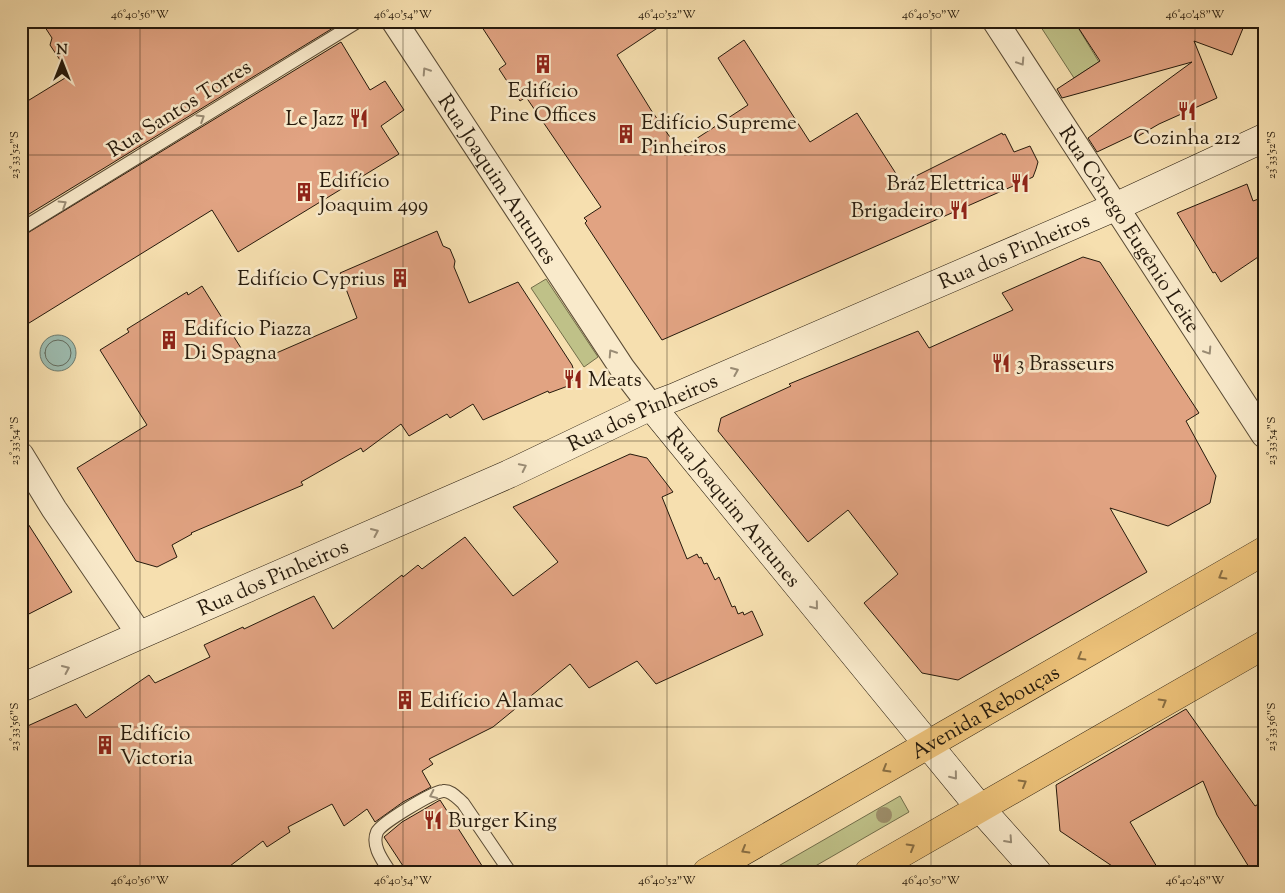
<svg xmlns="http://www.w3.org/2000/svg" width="1285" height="893" font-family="'Sorts Mill Goudy',serif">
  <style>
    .green { fill: #bfc188; stroke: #726e4a }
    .water { fill: #9dbcb0; stroke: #6d7b6e }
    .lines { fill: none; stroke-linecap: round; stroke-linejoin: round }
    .shore { stroke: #626b5e; stroke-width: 1 }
    .building { fill: #e1a382; stroke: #261a0c }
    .service-casing { stroke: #5a4b35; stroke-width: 14 }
    .minor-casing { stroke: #5a4b35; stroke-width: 27 }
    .secondary-casing { stroke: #261a0c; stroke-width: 29 }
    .primary-casing { stroke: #261a0c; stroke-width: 29 }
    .service { stroke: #f9eacb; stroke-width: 12 }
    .minor { stroke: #f9eacb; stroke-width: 25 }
    .secondary { stroke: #f9eacb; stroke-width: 28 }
    .primary { stroke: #ebc078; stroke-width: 28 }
    .tree { fill: #9d8e6a }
    .oneway { stroke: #9a8c75 }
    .oneway2 { stroke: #886d42 }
    .ticks { fill: none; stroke: #261a0c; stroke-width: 1; stroke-opacity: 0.45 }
    .labels { text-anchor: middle; stroke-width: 5; stroke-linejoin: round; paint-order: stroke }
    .poi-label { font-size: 21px; fill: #261a0c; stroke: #f9eacb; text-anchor: start }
    .street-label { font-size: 21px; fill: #261a0c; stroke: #f9eacb }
    .neatline { fill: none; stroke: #261a0c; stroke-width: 2 }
    .ticks-label { font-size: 12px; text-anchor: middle; fill: #261a0c }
  </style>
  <rect width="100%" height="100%" fill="#f6dfaf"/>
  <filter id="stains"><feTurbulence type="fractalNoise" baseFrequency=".004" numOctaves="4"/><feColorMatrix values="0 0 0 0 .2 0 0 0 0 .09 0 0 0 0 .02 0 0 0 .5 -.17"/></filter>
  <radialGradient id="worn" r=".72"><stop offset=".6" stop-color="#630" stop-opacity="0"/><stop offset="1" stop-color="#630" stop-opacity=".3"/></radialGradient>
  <!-- green -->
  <path class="green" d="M1037 21H1074L1099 62 1074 78Z
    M546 279 598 357 584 367 531 288Z
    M900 796 909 812 805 872H768Z"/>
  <!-- water -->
  <path class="water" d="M40 353a18 18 0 1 1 36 0a18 18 0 1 1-36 0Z"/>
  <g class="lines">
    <!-- shore -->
    <path class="shore" d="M45 353a13 13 0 1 1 26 0a13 13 0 1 1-26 0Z"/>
  </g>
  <!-- building -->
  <path class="building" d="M41 21H329L333 28 21 219V105L70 75 50 45 52 38Z
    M478 21H668L617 55 651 110 679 150 748 105 718 58 744 40 810 142 857 113 902 183 1002 133 1003 135 1005 134 1014 152 1030 146 1038 162 1036 169 1033 177 1020 183 662 340 585 223 587 221 584 218 601 207 526 97 520 101 499 69 506 64Z
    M1074 21H1246L1232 55 1194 41 1217 98 1159 124 1135 138 1133 135 1097 152 1088 138 1192 62 1062 98 1057 89 1100 61Z
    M341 42 370 90 385 81 404 110 381 126 399 154 238 252 212 210 21 328V237Z
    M1247 184 1253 201 1264 197V253L1221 282 1215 272 1213 273 1177 213Z
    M437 231 443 246 450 249 455 261 454 267 469 303 518 282 572 365 574 371V378L568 386 549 393 548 391 483 420 473 404 450 418 447 414 409 436 401 424 363 452 361 448 301 482 303 485 191 533 192 534 172 545 177 557 157 567 136 561 77 468 147 425 100 350 129 332 127 329 187 292 188 295 202 286 251 364 357 318 340 273Z
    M1083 257 1100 262 1199 413 1186 421 1216 476 1210 503 1168 526 1110 508 1147 572 958 680 922 673 864 603 898 574 848 510 808 542 718 431 721 418 791 386 789 384 918 331 929 348 1013 310 1002 293Z
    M630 454 647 458 673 492 662 497 687 559 697 554 699 558 701 557 704 564 707 563 715 580 719 577 732 607 735 606 738 614 743 612 744 615 752 611 763 635 656 684 637 661 589 688 570 664 493 727 429 759 433 764 422 771 431 787 403 802 375 822 367 809 344 826 332 804 288 827 290 832 267 847 263 841 222 872H21V729L76 704 86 718 149 675 155 683 210 657 204 645 243 627 244 629 314 596 333 629 402 575 403 577 418 565 422 569 465 537 513 596 558 562 513 507Z
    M21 513 72 592 21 618Z
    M1186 709 1255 806 1264 801V872H1252L1217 815 1203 781 1130 822 1160 872H1121L1060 831 1056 785Z
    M440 800 486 872H407L384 837 402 822Z"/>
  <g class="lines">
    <!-- service casing -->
    <g class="service-casing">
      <path id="service" d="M21 229 359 21
        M390 872C383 861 371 846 377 832 381 823 433 792 443 791 451 790 457 798 463 803L510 872"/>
    </g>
    <!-- minor casing -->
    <g class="minor-casing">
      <g id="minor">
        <path id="s1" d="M394 21 622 368 651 406"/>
        <path id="s2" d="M995 21 1264 435"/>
        <path d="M21 455 54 509 140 635"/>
      </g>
    </g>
    <!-- secondary casing -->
    <g class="secondary-casing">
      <g id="secondary">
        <path id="s3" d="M651 406 980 808 1037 872"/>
        <path id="s4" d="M21 688 140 635 509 474 651 406 675 397 1115 207 1264 138"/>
      </g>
    </g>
    <!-- primary casing -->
    <g class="primary-casing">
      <g id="primary">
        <path id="s5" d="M707 872 1264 551"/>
        <path d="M869 872 1264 645"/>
      </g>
    </g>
    <!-- service -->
    <use href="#service" class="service"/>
    <!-- minor -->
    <use href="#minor" class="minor"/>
    <!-- secondary -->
    <use href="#secondary" class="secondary"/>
    <!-- primary -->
    <use href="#primary" class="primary"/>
  </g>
  <!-- trees -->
  <circle class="tree" cx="884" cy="815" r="8"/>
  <!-- one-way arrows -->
  <defs><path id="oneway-chevron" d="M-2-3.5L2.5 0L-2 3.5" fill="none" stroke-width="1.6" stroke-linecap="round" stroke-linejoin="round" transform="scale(1.25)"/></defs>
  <g class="oneway">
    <use href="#oneway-chevron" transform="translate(1021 62) rotate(57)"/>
    <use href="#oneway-chevron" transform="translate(426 71) rotate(-123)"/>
    <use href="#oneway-chevron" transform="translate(201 118) rotate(-32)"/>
    <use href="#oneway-chevron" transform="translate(63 204) rotate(-32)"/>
    <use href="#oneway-chevron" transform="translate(1208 351) rotate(57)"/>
    <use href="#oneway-chevron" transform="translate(612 353) rotate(-123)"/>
    <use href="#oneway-chevron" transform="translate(735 371) rotate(-23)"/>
    <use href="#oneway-chevron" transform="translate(523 467) rotate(-26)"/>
    <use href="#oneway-chevron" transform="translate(375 532) rotate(-24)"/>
    <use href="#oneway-chevron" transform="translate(815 606) rotate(51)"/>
    <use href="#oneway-chevron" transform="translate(66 669) rotate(-24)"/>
    <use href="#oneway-chevron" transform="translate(954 776) rotate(51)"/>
    <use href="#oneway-chevron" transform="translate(433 795) rotate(155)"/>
    <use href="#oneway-chevron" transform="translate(1009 840) rotate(48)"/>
  </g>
  <g class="oneway2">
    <use href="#oneway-chevron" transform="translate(1222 576) rotate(150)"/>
    <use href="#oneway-chevron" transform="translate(1081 657) rotate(150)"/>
    <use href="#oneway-chevron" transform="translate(1163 702) rotate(-30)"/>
    <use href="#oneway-chevron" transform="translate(886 769) rotate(150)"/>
    <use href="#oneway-chevron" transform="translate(1023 783) rotate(-30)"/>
    <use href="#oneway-chevron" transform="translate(911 847) rotate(-30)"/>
    <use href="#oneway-chevron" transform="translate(745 850) rotate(150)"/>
  </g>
  <!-- ticks -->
  <path class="ticks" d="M140 21V872M403 21V872M667 21V872M931 21V872M1195 21V872M21 155H1264M21 441H1264M21 727H1264"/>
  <!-- icons -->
  <defs>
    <g id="building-bare" transform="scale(1.5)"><path d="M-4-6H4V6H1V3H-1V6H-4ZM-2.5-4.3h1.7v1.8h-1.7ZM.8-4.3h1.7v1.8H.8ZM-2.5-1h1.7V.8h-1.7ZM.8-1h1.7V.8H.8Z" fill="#8f2418" stroke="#f9eacb" stroke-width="2.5" paint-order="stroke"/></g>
    <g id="restaurant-bare" transform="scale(1.5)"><path d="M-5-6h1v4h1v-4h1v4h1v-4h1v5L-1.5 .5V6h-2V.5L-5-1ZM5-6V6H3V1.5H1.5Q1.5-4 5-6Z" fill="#8f2418" stroke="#f9eacb" stroke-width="2.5" paint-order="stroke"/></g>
  </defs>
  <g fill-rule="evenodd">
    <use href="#building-bare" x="543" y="64"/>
    <use href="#restaurant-bare" x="1187" y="111"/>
    <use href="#restaurant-bare" x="359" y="118"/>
    <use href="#building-bare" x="626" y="134"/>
    <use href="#restaurant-bare" x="1020" y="183"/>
    <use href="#building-bare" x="304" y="192"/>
    <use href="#restaurant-bare" x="959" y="210"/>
    <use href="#building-bare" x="400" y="278"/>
    <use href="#building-bare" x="169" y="340"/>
    <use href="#restaurant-bare" x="1001" y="363"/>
    <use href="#restaurant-bare" x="573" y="379"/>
    <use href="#building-bare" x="405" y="700"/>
    <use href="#building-bare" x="105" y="745"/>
    <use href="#restaurant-bare" x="433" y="820"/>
  </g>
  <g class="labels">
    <!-- poi labels -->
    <g class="poi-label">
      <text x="543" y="97" text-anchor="middle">Edifício<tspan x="543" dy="24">Pine Offices</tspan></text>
      <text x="344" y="125" text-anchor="end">Le Jazz</text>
      <text x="641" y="129">Edifício Supreme<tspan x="641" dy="24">Pinheiros</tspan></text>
      <text x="1187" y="144" text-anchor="middle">Cozinha 212</text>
      <text x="319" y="187">Edifício<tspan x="319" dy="24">Joaquim 499</tspan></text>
      <text x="1005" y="190" text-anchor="end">Bráz Elettrica</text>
      <text x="944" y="217" text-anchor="end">Brigadeiro</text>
      <text x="385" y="285" text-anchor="end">Edifício Cyprius</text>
      <text x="184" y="335">Edifício Piazza<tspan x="184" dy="24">Di Spagna</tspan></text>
      <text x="1016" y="370">3 Brasseurs</text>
      <text x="588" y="386">Meats</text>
      <text x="420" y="707">Edifício Alamac</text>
      <text x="120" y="740">Edifício<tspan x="120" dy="24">Victoria</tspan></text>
      <text x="448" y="827">Burger King</text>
    </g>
    <!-- street labels -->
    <g class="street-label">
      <text transform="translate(179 108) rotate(-32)" y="7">Rua Santos Torres</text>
      <text dy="7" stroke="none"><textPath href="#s1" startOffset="189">Rua Joaquim Antunes</textPath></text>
      <text dy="7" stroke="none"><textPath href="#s2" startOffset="248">Rua Cônego Eugênio Leite</textPath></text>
      <text dy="7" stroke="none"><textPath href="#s4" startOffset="1085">Rua dos Pinheiros</textPath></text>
      <text dy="7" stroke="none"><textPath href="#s4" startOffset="680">Rua dos Pinheiros</textPath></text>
      <text dy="7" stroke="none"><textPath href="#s3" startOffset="131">Rua Joaquim Antunes</textPath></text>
      <text dy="7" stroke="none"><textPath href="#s4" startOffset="275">Rua dos Pinheiros</textPath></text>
      <text dy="7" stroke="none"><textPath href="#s5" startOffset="321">Avenida Rebouças</textPath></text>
    </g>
  </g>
  <!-- margin -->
  <rect width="1285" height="893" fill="none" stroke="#f6dfaf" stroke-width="55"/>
  <!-- north arrow -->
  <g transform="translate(62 62)" stroke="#f9eacb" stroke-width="4" paint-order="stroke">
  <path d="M0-4L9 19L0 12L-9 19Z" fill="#261a0c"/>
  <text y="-8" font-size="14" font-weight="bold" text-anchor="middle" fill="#261a0c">N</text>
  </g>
  <rect x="28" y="28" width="1230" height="838" class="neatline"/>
  <g class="ticks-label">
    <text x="140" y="18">46°40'56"W</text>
    <text x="403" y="18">46°40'54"W</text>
    <text x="667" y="18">46°40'52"W</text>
    <text x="931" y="18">46°40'50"W</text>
    <text x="1195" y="18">46°40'48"W</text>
    <text transform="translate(14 155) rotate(-90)" y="4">23°33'52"S</text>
    <text transform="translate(1271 155) rotate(-90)" y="4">23°33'52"S</text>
    <text transform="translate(14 441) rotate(-90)" y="4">23°33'54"S</text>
    <text transform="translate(1271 441) rotate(-90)" y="4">23°33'54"S</text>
    <text transform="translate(14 727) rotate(-90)" y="4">23°33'56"S</text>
    <text transform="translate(1271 727) rotate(-90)" y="4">23°33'56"S</text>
    <text x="140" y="884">46°40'56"W</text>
    <text x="403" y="884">46°40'54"W</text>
    <text x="667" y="884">46°40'52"W</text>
    <text x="931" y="884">46°40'50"W</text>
    <text x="1195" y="884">46°40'48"W</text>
  </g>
  <rect width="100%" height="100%" filter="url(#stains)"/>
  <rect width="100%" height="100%" fill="url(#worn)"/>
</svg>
